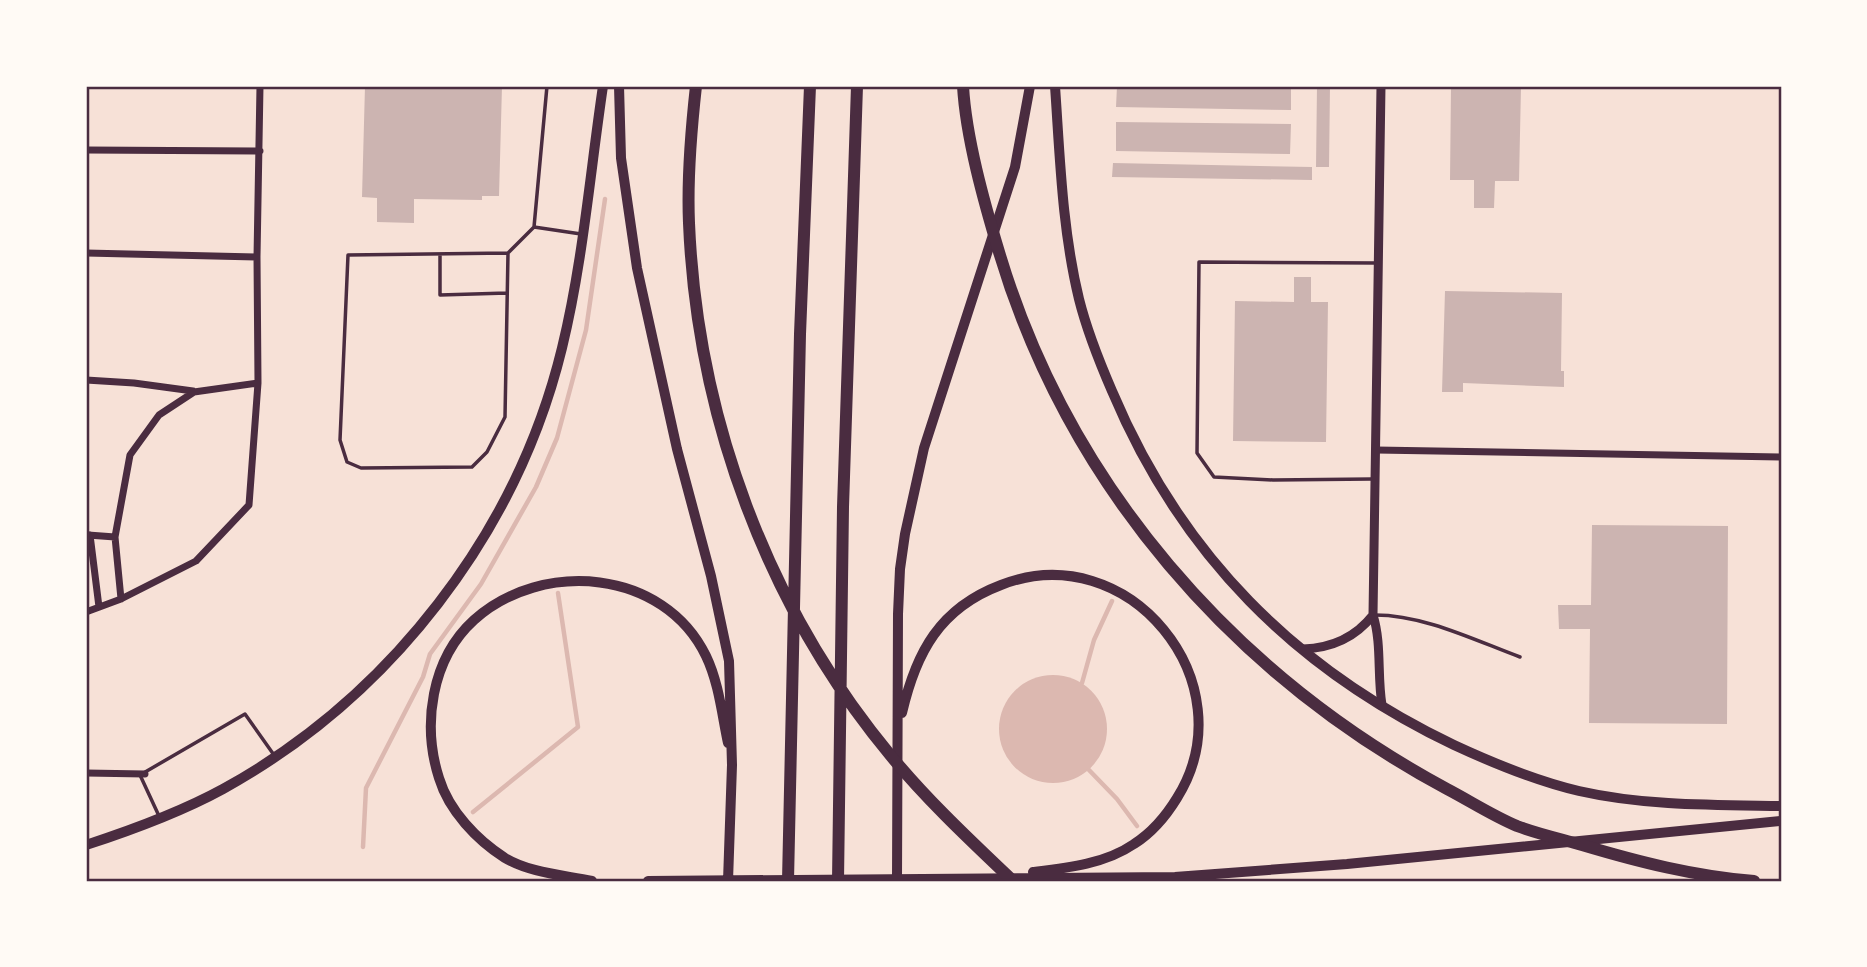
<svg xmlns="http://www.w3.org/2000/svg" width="1867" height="967" font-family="Spectral,serif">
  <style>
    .water { fill: #dcb8b0 }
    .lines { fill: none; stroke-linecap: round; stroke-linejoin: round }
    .stream { stroke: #dcb8b0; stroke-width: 4.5 }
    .building { fill: #ccb4b1 }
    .service { stroke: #4a2c40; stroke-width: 3.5 }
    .minor { stroke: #4a2c40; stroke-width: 7 }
    .tertiary { stroke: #4a2c40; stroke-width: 9 }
    .secondary { stroke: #4a2c40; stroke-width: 10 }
    .motorway { stroke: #4a2c40; stroke-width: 12 }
    .neatline { fill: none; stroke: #4a2c40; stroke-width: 2.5 }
  </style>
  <rect width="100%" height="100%" fill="#f7e1d7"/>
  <!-- water -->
  <path class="water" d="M999 729a54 54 0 1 1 108 0a54 54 0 1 1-108 0Z"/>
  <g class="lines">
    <!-- stream -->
    <path class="stream" d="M1082 683 1094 640 1112 601
      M1089 770 1117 799 1137 826
      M473 812 578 727 558 593
      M363 847 366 788 423 677 430 654 481 584 536 487 557 438 586 330 605 199"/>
  </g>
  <!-- building -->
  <path class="building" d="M365 86H502L499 196H482V200L414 199V223L377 222V198L362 197Z
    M1117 86H1291V110L1116 107Z
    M1317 86H1330L1329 167H1316Z
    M1451 86H1521L1519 181H1495L1494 208H1474V180H1450Z
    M1116 122 1291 124 1290 154 1116 151Z
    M1113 163 1312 167V180L1112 177Z
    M1294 277H1311V302H1328L1326 442 1233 441 1235 301 1294 302Z
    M1445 291 1562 293 1561 371H1564V387L1463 383V392H1442Z
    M1592 525 1728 526 1727 724 1589 723 1590 629H1559L1558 605H1591Z"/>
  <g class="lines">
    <!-- service -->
    <path class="service" d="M547 86 534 227 581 234
      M508 253 505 417 487 452 472 467 361 468 347 462 340 440 348 255 508 253 534 227
      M440 255V295L507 293
      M1372 479 1273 480 1214 477 1197 453 1199 262 1377 263
      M1375 615C1424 615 1474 640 1520 657
      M159 816 140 775 245 714 274 755"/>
    <!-- minor -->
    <path class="minor" d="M86 150 260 151
      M86 253 257 257
      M86 380 134 383 193 391
      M1376 450 1781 457
      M88 535 115 537
      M90 535 99 607
      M121 599 115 537 130 455 159 415 194 392 258 383
      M86 612 121 599 196 561 249 505 258 383 257 257 260 86
      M86 773 145 774"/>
    <!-- tertiary -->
    <path class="tertiary" d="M1381 86 1373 615C1382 644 1377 675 1382 705
      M1303 649C1332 648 1355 638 1373 615"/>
    <!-- secondary -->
    <path class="secondary" d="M619 86 621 158 637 268 677 449 711 576 729 661 732 765 728 881
      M1055 86C1060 157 1062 229 1079 299 1087 331 1099 361 1112 391 1181 555 1295 669 1454 745 1495 764 1536 781 1579 791 1645 806 1714 805 1781 806
      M902 713C916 652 940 608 1001 585 1128 535 1249 683 1177 798 1166 816 1153 832 1134 844 1105 864 1067 868 1033 872
      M86 845C132 830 181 812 223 789 390 697 517 533 562 348 583 262 590 173 603 86
      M592 881C564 875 530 873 505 858 477 840 449 811 439 778 422 725 431 659 474 620 542 559 664 569 706 656 719 683 722 715 728 743
      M648 881 1175 877 1347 864 1781 821
      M897 881 898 614 900 569 905 534 924 448 1015 167 1030 86"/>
    <!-- motorway -->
    <path class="motorway" d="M696 86C691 131 687 177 689 223 697 416 767 607 891 756 928 801 971 841 1013 881
      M963 86C966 138 984 202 999 252 1069 486 1233 674 1447 789 1470 801 1493 816 1517 826 1538 834 1561 839 1582 845 1639 862 1694 876 1754 881
      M788 881 800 334 810 86
      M838 881 843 507 857 86"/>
  </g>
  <!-- border -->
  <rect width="1867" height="967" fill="none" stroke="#fffaf5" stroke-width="175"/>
  <rect x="88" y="88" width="1692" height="792" class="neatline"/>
</svg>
